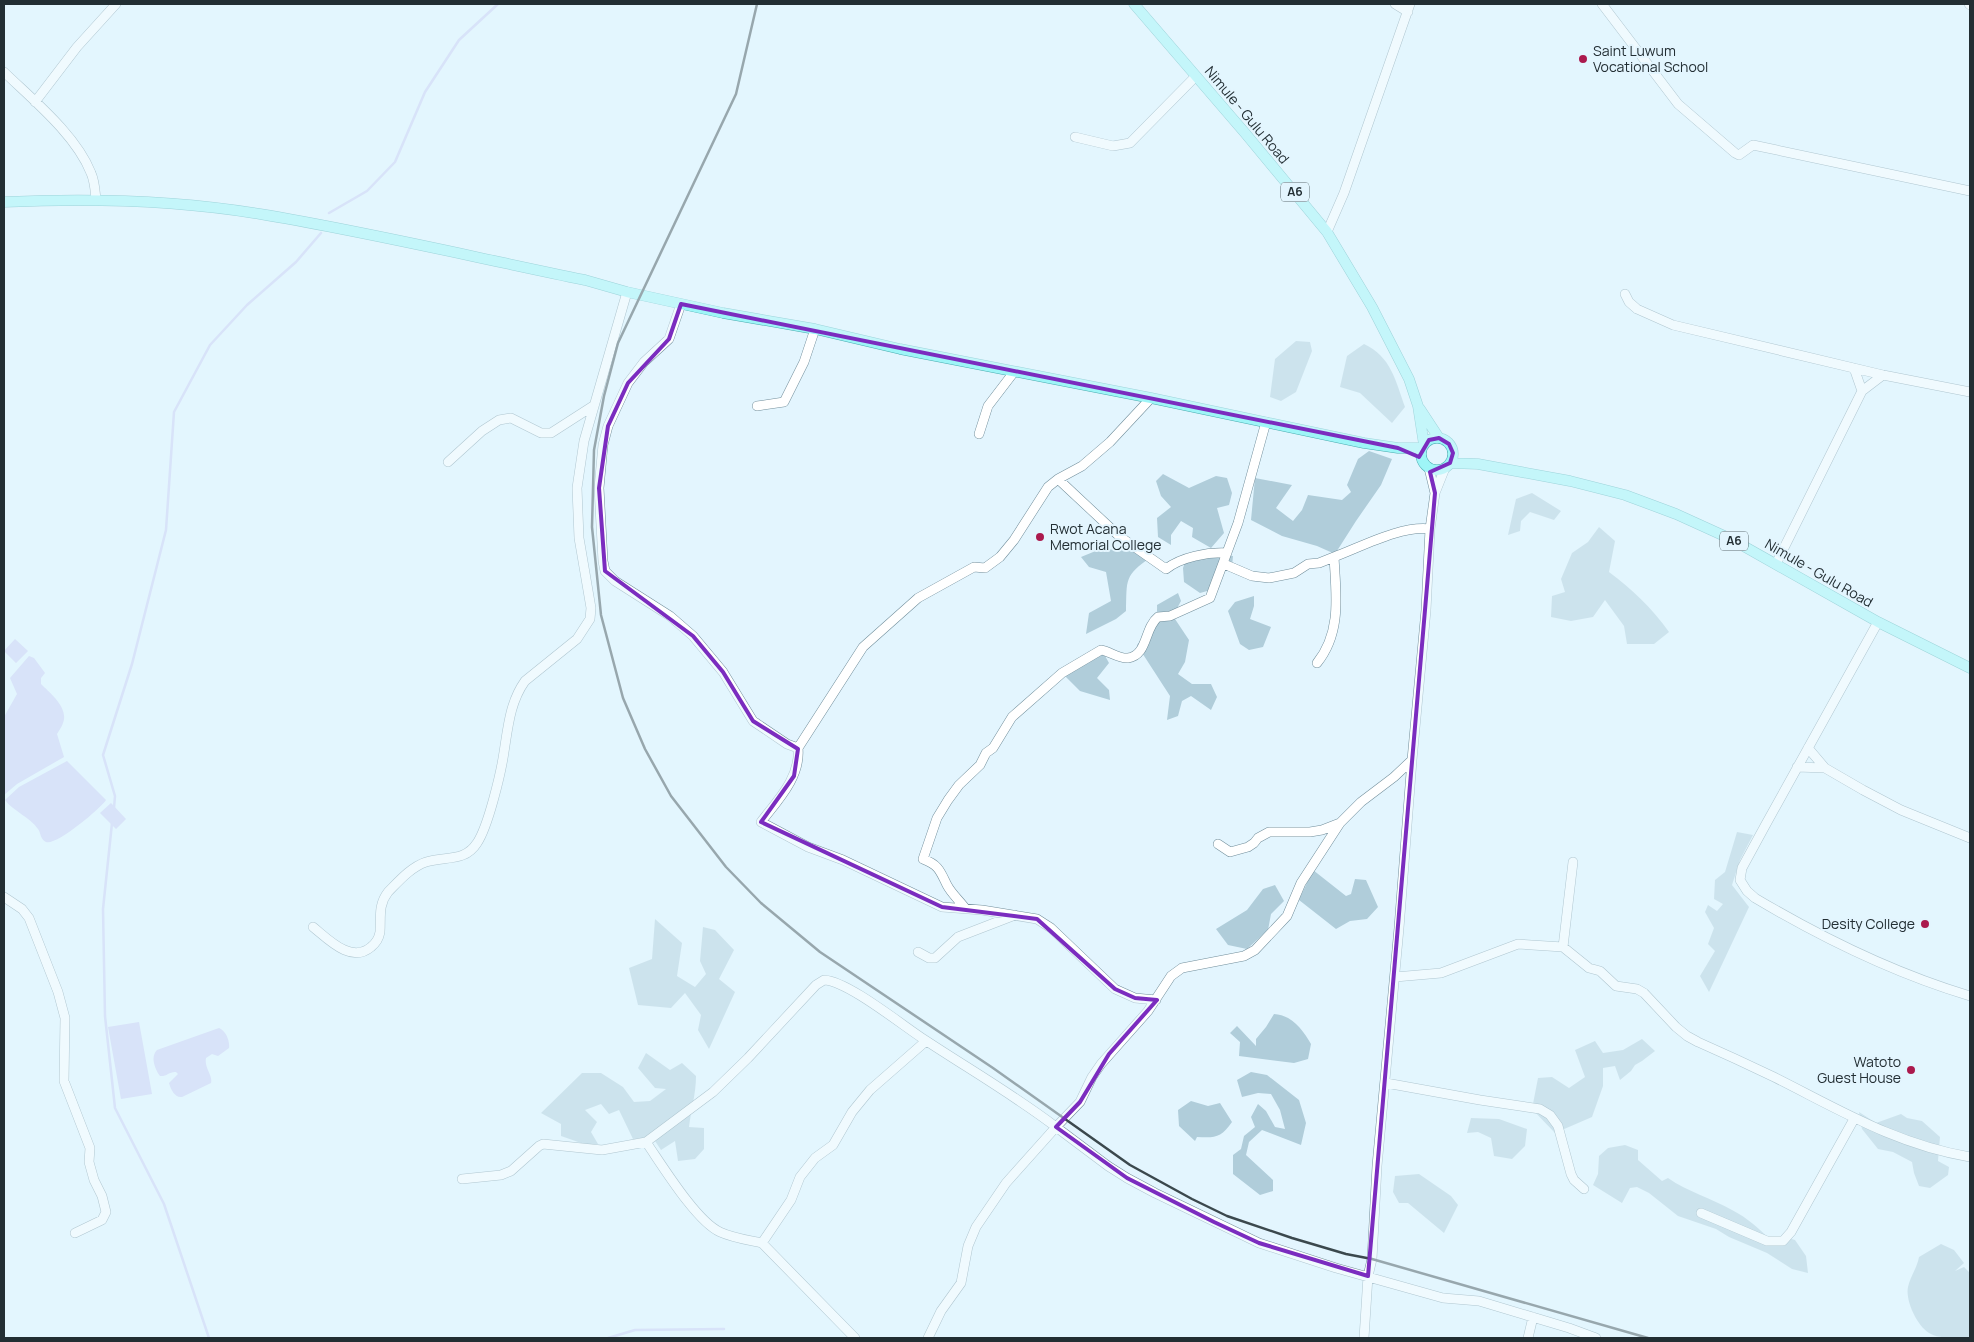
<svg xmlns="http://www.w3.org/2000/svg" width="1974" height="1342" font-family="Manrope,sans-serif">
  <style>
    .green { fill: #b0cdda }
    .water { fill: #c9ccf3 }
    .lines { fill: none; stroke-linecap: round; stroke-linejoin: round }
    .stream { stroke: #c9ccf3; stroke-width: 2.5 }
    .minor-casing { stroke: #718e9b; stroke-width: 10 }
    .major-casing { stroke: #49abaf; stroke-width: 11 }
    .minor { stroke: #fff; stroke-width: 9 }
    .major { stroke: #9ef5f7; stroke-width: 10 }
    .rail { stroke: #3b484d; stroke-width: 2.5 }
    .marked { fill: none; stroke: #7b2cbf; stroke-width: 4; stroke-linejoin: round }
    .poi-dot { fill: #ab194d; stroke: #e3f5fe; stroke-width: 2 }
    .labels { text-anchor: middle; stroke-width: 4; stroke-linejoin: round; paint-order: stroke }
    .shield { fill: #e3f5fe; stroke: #5c6a70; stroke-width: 1 }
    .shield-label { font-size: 12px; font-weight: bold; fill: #222e33 }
    .poi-label { font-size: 14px; fill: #222e33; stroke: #e3f5fe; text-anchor: start }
    .street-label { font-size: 14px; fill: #222e33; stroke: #e3f5fe }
  </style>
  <rect width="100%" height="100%" fill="#e3f5fe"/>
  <!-- green -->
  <path class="green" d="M1296 341 1310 342 1312 351 1296 392 1281 401 1270 397 1275 359Z
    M1364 344C1391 356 1396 382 1405 407L1392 423 1360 393 1340 387 1347 356Z
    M1369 451 1392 459 1381 485 1356 521 1335 554 1317 546 1282 536 1251 520 1255 478 1292 485 1276 508 1293 521 1302 510 1308 495 1342 500 1351 492 1347 485 1358 459Z
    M1163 474 1189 488 1216 476 1227 478 1232 493 1229 505 1217 508 1224 533 1211 548 1192 537 1193 528 1181 521 1171 535V545L1158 537 1157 518 1171 507 1161 496 1156 481Z
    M1532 493 1561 511 1554 520 1530 512 1521 521 1520 531 1508 535 1516 499Z
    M1599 527 1615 541 1609 572C1632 589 1652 608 1669 632L1654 644H1627L1624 626 1605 600 1593 617 1571 621 1551 617 1552 596 1565 592 1561 579 1572 553 1588 542Z
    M1144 541 1151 557C1124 576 1127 579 1126 611L1116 619 1086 634 1089 613 1111 601 1106 572 1089 567 1081 557 1098 550 1123 549Z
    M1214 555 1233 556 1232 567 1218 571 1211 590 1200 593 1184 582 1183 568 1186 559Z
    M1178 593 1181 601 1173 616 1189 640 1185 662 1178 674 1192 684H1211L1217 697 1211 710 1191 696 1182 701 1178 716 1167 720 1170 696 1137 645C1149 630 1158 625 1157 605Z
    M1254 596V606L1250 619 1271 627 1263 647 1249 650 1240 644 1228 611 1235 602Z
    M1104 654 1109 663 1097 678 1109 690 1110 700 1080 691 1065 676 1089 658Z
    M1737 832 1753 835 1740 860 1732 885 1749 907 1709 992 1700 976 1715 951 1708 944 1714 928 1705 912 1708 905 1717 911 1723 904 1714 899 1715 880 1725 872Z
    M1313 870 1346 896 1351 894 1355 879 1366 880 1378 907 1367 919 1350 921 1336 929 1299 900Z
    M1275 885 1284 901 1271 914 1268 930 1247 949 1228 945 1216 929 1247 910 1263 889Z
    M655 919 682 943 677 976 695 987 706 974 700 961 703 927 715 930 734 950 719 979 735 992 709 1049 698 1030 701 1015 685 993 671 1008 638 1005 629 968 652 959Z
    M1274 1014C1292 1015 1303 1030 1311 1044L1308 1059 1294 1063 1239 1056 1240 1042 1230 1033 1237 1026 1256 1046V1039L1266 1027Z
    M1642 1039 1655 1051 1642 1061 1635 1065 1631 1071 1620 1080 1615 1066 1603 1068V1086L1592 1117 1555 1133 1532 1109 1538 1078 1552 1077 1569 1088 1585 1077 1575 1050 1595 1041 1603 1053 1623 1050Z
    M646 1053 670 1070 682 1063 696 1076C696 1094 691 1109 689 1127L704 1128V1149L695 1159 678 1161 675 1141 661 1150 653 1138 633 1139 619 1110 609 1114 601 1104 585 1110 597 1122 591 1132 598 1144H584L561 1136V1124L541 1113 582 1073H601L623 1087 634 1102 650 1101 666 1089 655 1088 638 1068Z
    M1251 1072 1267 1075 1299 1100 1306 1123 1301 1145 1262 1130 1249 1142 1246 1155 1273 1180V1191L1260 1195 1233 1174V1155L1241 1149 1244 1136 1255 1127 1251 1117 1258 1104 1266 1111 1275 1127 1285 1129 1280 1110 1271 1094 1258 1093 1242 1097 1237 1080Z
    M1191 1101 1208 1106 1220 1103 1232 1122C1221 1138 1215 1138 1197 1137L1195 1141 1179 1126 1178 1110Z
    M1859 1112 1876 1123 1901 1114 1907 1118 1922 1121 1940 1137 1938 1161 1949 1167 1948 1175 1930 1188 1919 1186 1914 1173 1912 1162 1893 1152 1878 1149 1862 1129Z
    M1471 1118 1499 1119 1527 1129 1525 1146 1512 1159 1494 1156 1491 1138 1478 1132 1467 1133Z
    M1625 1145 1638 1150V1160L1662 1181 1668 1178C1688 1192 1711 1198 1732 1210 1748 1218 1759 1229 1772 1241L1785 1237 1795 1240 1806 1256 1808 1273 1792 1269 1767 1253 1729 1237 1716 1229 1678 1216 1649 1193 1637 1187 1630 1188 1622 1203 1593 1185 1598 1174 1599 1156 1608 1148Z
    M1419 1174 1451 1196 1458 1205 1444 1233 1408 1203H1399L1393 1192 1395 1176Z
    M1941 1244 1954 1250 1964 1263 1955 1271 1964 1267 1970 1273V1338C1960 1338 1940 1339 1931 1334 1918 1328 1905 1301 1908 1287 1910 1277 1917 1268 1919 1257Z"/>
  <!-- water -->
  <path class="water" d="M15 639 28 651 16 663 4 651Z
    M29 656 34 658 45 673 41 678V684C50 693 69 708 63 723 62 727 59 730 57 734L64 757 17 784 4 795V717L17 694 10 678Z
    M67 761 106 800C100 809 56 846 46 842 40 839 41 833 38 829 30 817 13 811 5 800L19 787Z
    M111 803 126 819 116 829 100 813Z
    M139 1022 152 1094 121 1099 108 1027Z
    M219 1028C226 1031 230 1041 229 1048L218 1056 212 1054 206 1058C204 1068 213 1075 211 1083L182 1097C175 1098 171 1090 169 1083L178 1074 176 1072C170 1071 166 1077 160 1076 155 1069 150 1057 157 1050Z"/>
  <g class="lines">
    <!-- stream -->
    <path class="stream" d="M329 213 367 191 395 162 425 92 459 40 498 4
      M114 808 115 796 103 755 132 664 166 530 174 412 210 345 247 305 296 262 321 233
      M112 823 103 909 105 1016 115 1108 164 1204 209 1338
      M608 1338 635 1330 724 1329"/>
    <!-- minor casing -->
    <g class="minor-casing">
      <path id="minor" d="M1395 4 1408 12
        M1602 4 1678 104 1735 153 1739 155 1753 145 1970 191
        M1969 4 1970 5
        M4 72C33 100 76 135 91 173 95 182 95 191 96 200
        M35 102 77 47 116 4
        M1075 137 1113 146 1130 143 1196 76
        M1327 232 1344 193 1410 4
        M1625 294 1629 302 1637 309 1673 325 1883 375 1970 392
        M681 304 669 339 644 362 628 383 608 426 603 445 599 488 603 561 605 571 615 581 670 616 693 636 723 672 753 721 787 744 798 748C801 777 777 801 761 822L808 847 843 860 942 907 982 910 1037 919 1051 928 1115 989 1135 998 1156 1000
        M1854 368 1862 391
        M757 406 784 402 804 362 815 329
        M979 434 988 406 1014 372
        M448 462 482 431 499 420 511 418 541 433H551L593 406
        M1429 468 1435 493
        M1058 479 1119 536 1166 569C1181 557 1208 552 1227 553
        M1224 564 1252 576 1269 578 1294 573 1308 564 1319 563 1334 557
        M1776 564 1862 391 1883 375
        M1878 622 1766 824 1742 868 1740 880 1747 891 1755 898C1824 939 1893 973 1970 996
        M1317 663C1342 632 1336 594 1334 557 1361 547 1402 525 1430 529
        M798 748 863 647 918 598 974 567 985 568 1000 557 1014 540 1048 487 1058 479 1082 466 1110 442 1151 398
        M1808 748 1825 768 1863 790 1901 810 1970 838
        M1797 767 1825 768
        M1218 844 1230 852 1248 847 1254 843 1258 838 1269 832H1310L1322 830 1340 823 1361 802 1394 777 1412 760
        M4 897 22 909 29 918 58 992 65 1018 64 1081 90 1148 89 1162 94 1180 102 1196 106 1212 102 1220 75 1233
        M965 908C959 900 951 893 947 885 940 871 939 865 923 859L937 818 948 800 959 785 980 765 986 753 993 748 1012 717 1062 673 1101 650C1109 651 1119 659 1128 658 1148 655 1144 628 1158 617L1170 616 1210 598 1238 523 1266 422
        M313 927C328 939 351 964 371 947 376 943 379 938 380 932 381 917 378 905 388 892 399 881 411 867 426 862 446 856 465 862 477 843 488 827 501 773 504 752 508 727 510 702 525 681L577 639 590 619 591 608 579 538 577 488 584 441 627 292
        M1563 947 1573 862
        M918 952 929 958H935L958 937 1015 915
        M1395 977 1441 973 1518 944 1563 947 1589 968 1600 971 1616 986 1637 989 1644 993 1676 1027 1687 1036 1698 1042C1723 1053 1749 1065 1774 1077 1840 1110 1895 1144 1970 1157
        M1386 1083 1480 1100 1540 1109 1550 1115 1558 1126 1571 1174 1574 1180 1584 1189
        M462 1179 501 1175 511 1171 539 1146 543 1144 602 1150 646 1142
        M1701 1213 1767 1241H1783L1791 1232 1854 1119
        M762 1243 791 1200 800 1177 815 1158 833 1145 852 1112 870 1090 926 1041
        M855 1338 762 1243C748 1240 733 1238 720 1232 696 1221 662 1165 646 1142L713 1092 748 1058 816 985 824 980C848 981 903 1026 925 1040 969 1069 1014 1095 1056 1127L1080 1102 1092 1077 1101 1064 1148 1011 1171 976 1182 968 1244 956 1255 950 1287 916 1301 883 1340 823
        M928 1338 941 1311 961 1283 968 1246 976 1227 1006 1183 1056 1127 1108 1166 1127 1178 1155 1193 1259 1243 1336 1268 1443 1298 1479 1301 1569 1328 1596 1338
        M1364 1338 1368 1276 1372 1259 1377 1166 1399 928 1412 760 1426 610 1430 529 1435 493 1445 468
        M1528 1338 1533 1317"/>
    </g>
    <!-- major casing -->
    <g class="major-casing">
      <path id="major" d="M1134 4 1245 133 1327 232 1372 307 1409 379 1418 406 1424 445
        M4 202C89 198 176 200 260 214 369 232 477 258 585 280L627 292 723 313 815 329 900 349 1151 398 1364 443 1398 448H1422
        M1420 409 1439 438
        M1421 454a16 16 0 1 1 32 0a16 16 0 1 1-32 0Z
        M1450 463 1478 464 1570 481 1625 495 1676 514 1731 539 1878 622 1970 668"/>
    </g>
    <!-- minor -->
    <use href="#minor" class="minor"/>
    <!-- major -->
    <use href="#major" class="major"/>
    <!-- rail -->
    <path class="rail" d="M757 4 736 94 618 343 604 396 594 450 592 527 601 615 623 698 645 749 671 796 726 867 761 903 820 952 993 1068 1130 1165 1192 1199 1227 1216 1292 1238 1346 1254 1372 1259 1648 1338"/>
  </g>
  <!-- marked area -->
  <path d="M0 0H1974V1342H0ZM681 304 1398 448 1419 457 1429 440 1439 438 1449 444 1453 453 1450 463 1430 472 1435 493 1368 1276 1259 1243 1214 1222 1127 1178 1056 1127 1080 1102 1109 1054 1157 1000 1135 998 1115 989 1037 919 942 907 761 822 794 776 798 749 753 721 723 672 693 636 605 571 599 488 608 426 628 383 669 339Z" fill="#e3f5fe" fill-opacity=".55" fill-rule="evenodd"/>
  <path class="marked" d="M681 304 1398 448 1419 457 1429 440 1439 438 1449 444 1453 453 1450 463 1430 472 1435 493 1368 1276 1259 1243 1214 1222 1127 1178 1056 1127 1080 1102 1109 1054 1157 1000 1135 998 1115 989 1037 919 942 907 761 822 794 776 798 749 753 721 723 672 693 636 605 571 599 488 608 426 628 383 669 339Z"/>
  <!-- markers -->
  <g class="poi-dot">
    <circle cx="1583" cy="59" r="5"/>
    <circle cx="1040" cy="537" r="5"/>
    <circle cx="1925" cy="924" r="5"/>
    <circle cx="1911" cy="1070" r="5"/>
  </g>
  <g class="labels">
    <!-- shield labels -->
    <g class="shield">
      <rect x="1281" y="182.5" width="28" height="19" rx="4"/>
      <rect x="1720" y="531.5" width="28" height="19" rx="4"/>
    </g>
    <g class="shield-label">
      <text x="1295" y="196">A6</text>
      <text x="1734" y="545">A6</text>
    </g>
    <!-- poi labels -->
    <g class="poi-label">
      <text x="1593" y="56">Saint Luwum<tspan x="1593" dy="16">Vocational School</tspan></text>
      <text x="1050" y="534">Rwot Acana<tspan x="1050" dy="16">Memorial College</tspan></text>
      <text x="1915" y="929" text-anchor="end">Desity College</text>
      <text x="1901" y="1067" text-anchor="end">Watoto<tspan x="1901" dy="16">Guest House</tspan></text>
    </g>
    <!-- street labels -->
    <g class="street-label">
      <text transform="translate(1247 115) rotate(50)" y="5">Nimule - Gulu Road</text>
      <text transform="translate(1819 573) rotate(30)" y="5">Nimule - Gulu Road</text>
    </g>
  </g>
  <!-- border -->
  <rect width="1974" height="1342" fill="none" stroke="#222e33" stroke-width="10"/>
</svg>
